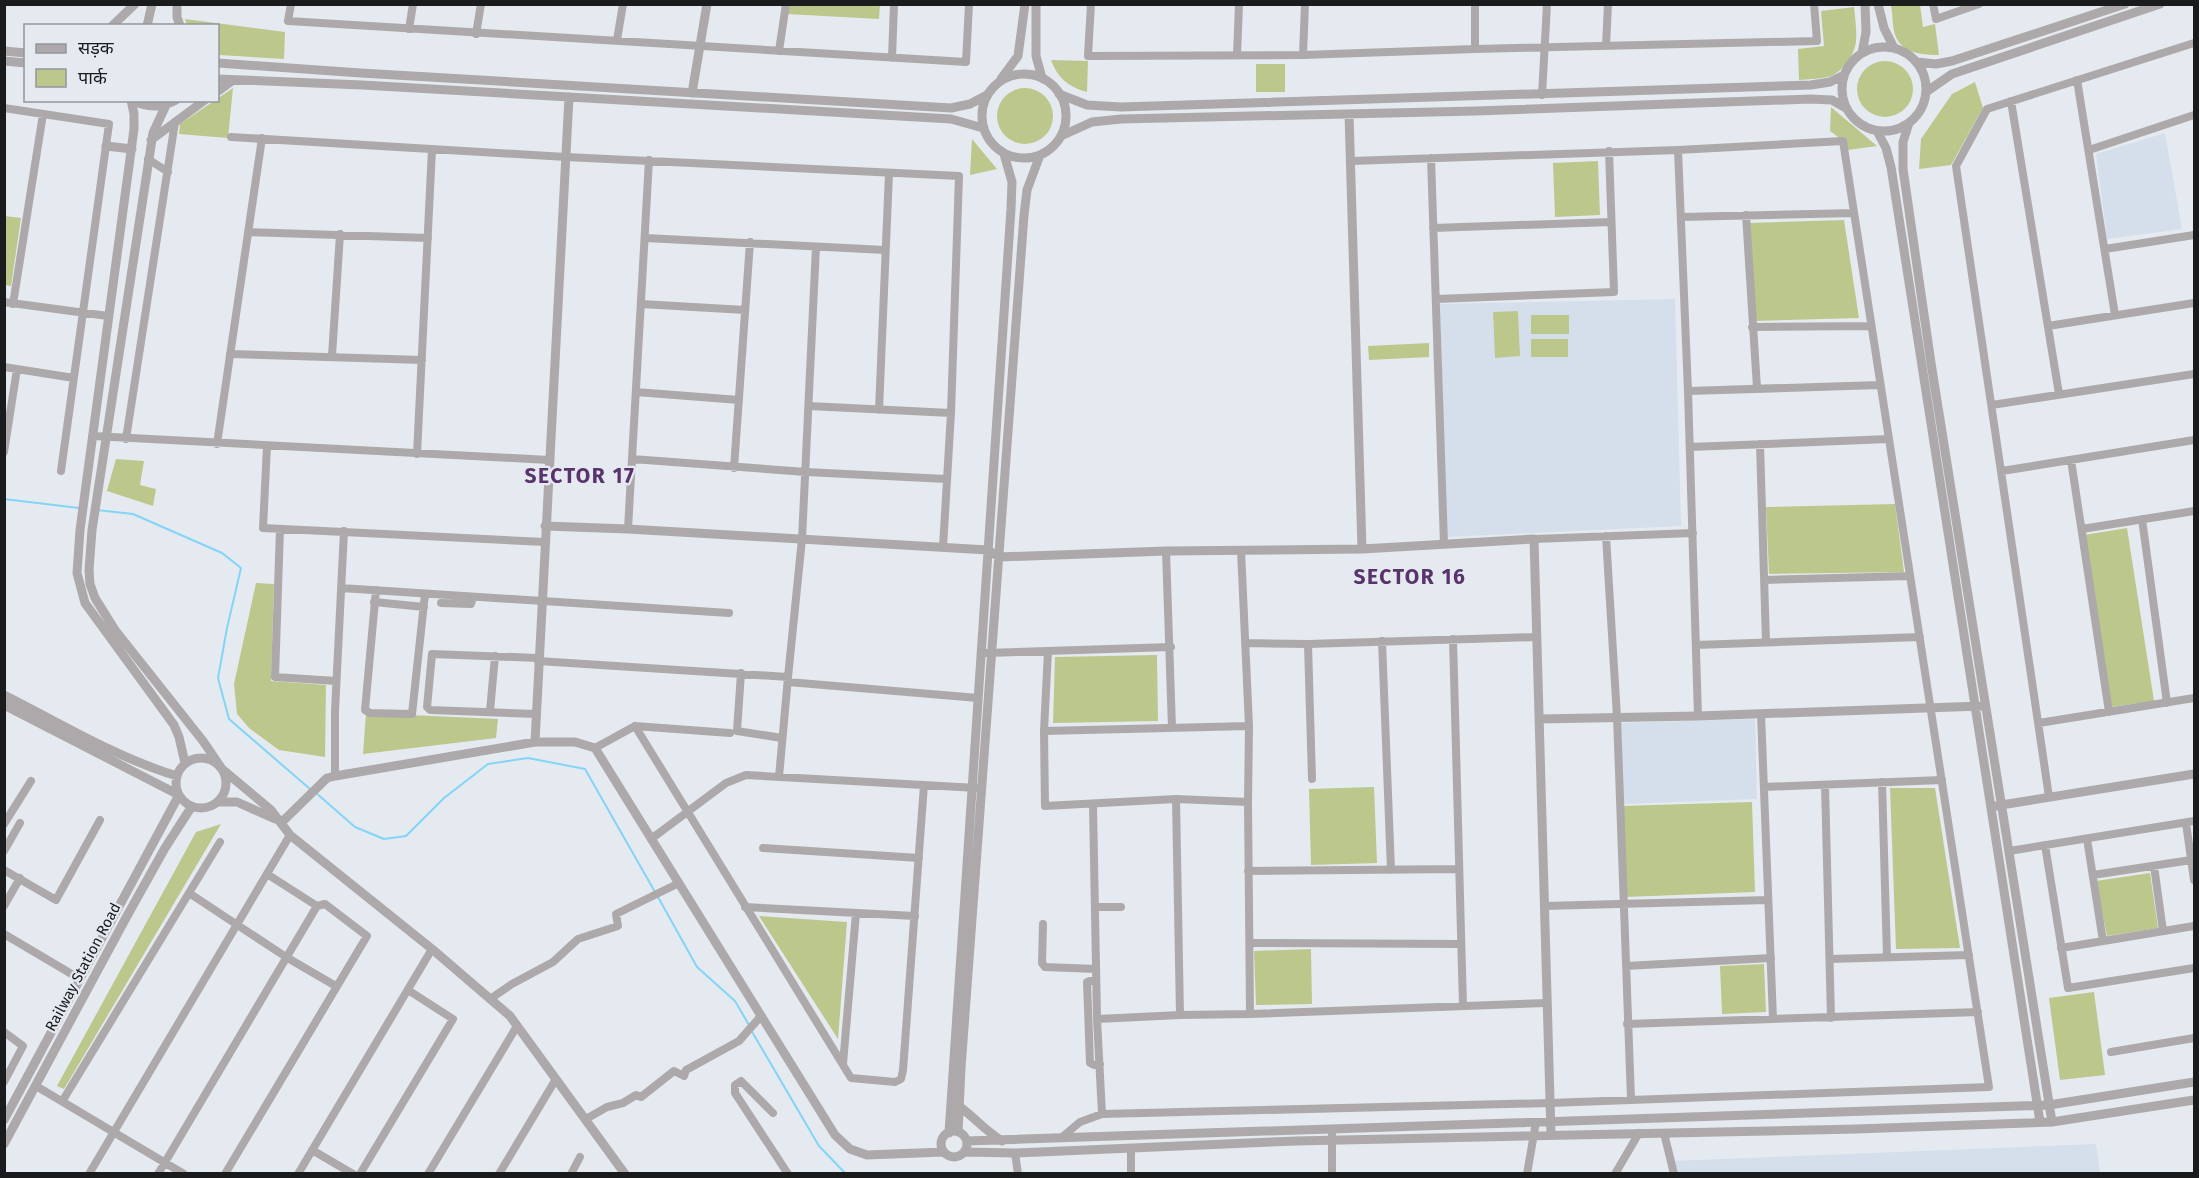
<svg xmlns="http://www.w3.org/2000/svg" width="2199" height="1178" font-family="'Fira Sans','Noto Sans Devanagari',sans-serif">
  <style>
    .built { fill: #d5dfec }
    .green { fill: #bcc78c }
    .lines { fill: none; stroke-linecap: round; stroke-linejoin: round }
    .stream { stroke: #83d4f6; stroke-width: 2 }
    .minor { stroke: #ada9aa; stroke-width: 8 }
    .tertiary { stroke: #ada9aa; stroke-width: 9 }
    .labels { text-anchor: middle; stroke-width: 4.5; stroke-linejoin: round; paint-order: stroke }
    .street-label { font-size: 15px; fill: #191b1d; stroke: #e4eaf0 }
    .district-label { font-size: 21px; font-weight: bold; letter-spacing: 1.5px; fill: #59346c; stroke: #e4eaf0 }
  </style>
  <rect width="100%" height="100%" fill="#e4eaf0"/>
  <!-- built -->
  <path class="built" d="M2165 133 2182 229 2107 239 2096 154Z
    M1675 299 1681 526 1447 537 1440 304Z
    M1755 719 1757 799 1623 804 1619 723Z
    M2096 1144 2100 1173 1675 1174 1671 1161Z"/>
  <!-- green -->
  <path class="green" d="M1902 4 1920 5 1923 27 1935 24 1939 55C1925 55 1905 54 1897 39 1892 31 1893 15 1891 6Z
    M788 5H880L879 19 787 14Z
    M1854 7C1855 18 1857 30 1856 41 1855 55 1841 74 1828 77 1818 79 1808 79 1799 80L1798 49 1824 46 1821 11Z
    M185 19 285 32 284 59 220 55 218 54V26L187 25Z
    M1051 60 1088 61 1087 92C1068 87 1057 77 1051 60Z
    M1857 89a28 28 0 1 1 56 0a28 28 0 1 1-56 0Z
    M1256 64H1285V92H1256Z
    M1975 82 1983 108 1951 165 1919 169 1921 139 1952 94Z
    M233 88 228 138 179 134 180 124Z
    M997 116a28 28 0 1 1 56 0a28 28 0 1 1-56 0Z
    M1831 107 1877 146 1848 150 1845 142 1830 131Z
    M972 139 997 169 970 175Z
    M1598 161 1600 215 1555 217 1553 163Z
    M5 216 21 218 11 286 5 285Z
    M1844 220 1859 318 1754 321 1750 223Z
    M1518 311 1520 356 1495 358 1493 312Z
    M1531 315H1569V334H1531Z
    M1531 339H1568V357H1531Z
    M1429 343V357L1369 360 1368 346Z
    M116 459 144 461 140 485 156 489 153 506 107 491Z
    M1895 504 1904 572 1769 574 1766 507Z
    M2127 528 2154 701 2111 707 2084 535Z
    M256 583 274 584 271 681 326 685 325 757 279 750 249 728 237 714 234 684Z
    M1157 655 1158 721 1053 723 1055 657Z
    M366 713 498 719 496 738 363 754Z
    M1374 787 1377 863 1311 865 1309 789Z
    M1890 788H1935L1960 948 1896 949Z
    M1752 802 1755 892 1625 897 1622 806Z
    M221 824 64 1089 57 1086 196 832Z
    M2150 873 2158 928 2107 936 2096 881Z
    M759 916 847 922 838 1039Z
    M1311 949 1312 1004 1256 1005 1254 951Z
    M1764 964 1766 1012 1722 1014 1720 966Z
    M2094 992 2105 1075 2060 1080 2049 998Z"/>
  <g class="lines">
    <!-- stream -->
    <path class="stream" d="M4 499 79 508
      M97 510 133 514 222 553 241 568 227 628 218 678 229 719 310 789
      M315 792 355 827 384 839 406 836 444 798 488 764 528 758 585 769 655 892
      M658 897 697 967 735 1001 749 1025
      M751 1030 819 1146 846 1174"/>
    <!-- minor -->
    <path class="minor" d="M291 4 288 21C514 36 740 49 966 62L969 4
      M1091 4 1088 56 1303 55 1475 49 1817 41 1814 4
      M1475 4V49
      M1933 4 1936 19 1979 4
      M409 29 413 4
      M476 34 481 4
      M617 40 623 4
      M1606 46 1608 4
      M779 51 786 4
      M1237 55 1239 4
      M1303 55 1305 4
      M892 58 894 4
      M2077 80 2115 315
      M1542 95 1547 4
      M2011 101 2059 394
      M4 108 109 124 61 471
      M231 137 566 157 959 176 951 413 943 547
      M1678 150 1688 391 1698 716
      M2089 150 2194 115
      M1431 158 1444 544
      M148 159 168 172
      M1746 215 1757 388
      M1681 217 1854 213
      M1433 228 1611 222
      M248 232 428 238
      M645 238 885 250
      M2105 249 2194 235
      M1436 299 1614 292 1609 151
      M4 302 108 316
      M13 304 43 114
      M641 304 745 310
      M2048 326 2194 303
      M1752 327 1871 326
      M230 354 422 360
      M332 356 340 234
      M4 367 74 378
      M1688 391 1880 385
      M636 392 739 400
      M1992 405 2194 374
      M809 406 951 413
      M879 410 889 173
      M93 436 549 460
      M126 439 175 122
      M217 444 262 138
      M1760 444 1766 642
      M267 446 263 528 545 542
      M1690 447 1889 439
      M4 452 17 369
      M417 454 432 149
      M632 459 806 472 946 479
      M2071 460 2109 712
      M734 468 750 242
      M2002 471 2194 440
      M2142 519 2167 703
      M280 529 275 677 336 681
      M628 529 649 160
      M2082 529 2194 511
      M1606 536 1617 717 1631 1099
      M1534 539 1693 533
      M1241 550 1249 726 1248 802 1250 1014
      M1166 551 1172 728
      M1764 580 1910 576
      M341 588 729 613
      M376 590 365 710 370 713 412 714 425 594
      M374 602 424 607
      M441 603 471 604 473 597
      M1453 639 1463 1006
      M1382 641 1391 870
      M1245 643 1308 644 1537 637
      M1308 644 1312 779
      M1696 645 1920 637
      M1048 651 1044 731 1045 806 1176 799 1248 802
      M986 653 1171 647
      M538 661 788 677 779 777
      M741 673 737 731 782 738
      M788 677 802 539 816 247
      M788 682 978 698
      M490 711 495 656
      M536 714 430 710 427 707 432 654 538 658
      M1761 714 1773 1019
      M2039 723 2194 698
      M635 726 730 733
      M1044 731 1249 726
      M595 748 635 726 851 1078 895 1082 901 1079 903 1070 924 785
      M335 776V711L344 531
      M1882 782 1887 957
      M1825 785 1831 1018
      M1764 787 1942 780
      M2049 797 1956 166 1987 109 2194 43
      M1176 799 1180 1015
      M1093 805 1097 1019 1102 1114
      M2186 823 2194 880
      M4 824 31 781
      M651 839 726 783 746 775 977 788
      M2087 839 2103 941
      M2045 845 2068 988 2194 968
      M763 848 919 858
      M4 851 20 823
      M2009 851 2194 821
      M2154 866 2163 931
      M4 870 56 900 100 820
      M1248 871 1459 869
      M2093 875 2191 860
      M189 893 286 957 334 985 338 984
      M4 906 20 878
      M1544 906 1768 900
      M745 907 915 916
      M1095 907H1121
      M1043 924 1042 963 1045 967 1096 969
      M4 934 80 979
      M1250 943 1460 944
      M2061 948 2194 926
      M1830 959 1969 955
      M1626 966 1771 958
      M1096 979 1087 982 1090 1063 1094 1065 1100 1064
      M490 999 512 984 553 962 578 939 618 926 616 914 679 883
      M1097 1019 1180 1015 1250 1014 1547 1003
      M1627 1024 1978 1012
      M4 1032 23 1046 4 1082
      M2111 1052 2194 1038
      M843 1064 856 913
      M36 1086 184 1174
      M63 1100 220 842
      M773 1113 741 1081 735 1085V1093L788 1174
      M586 1119 607 1107 623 1103 636 1095 641 1097 674 1071 684 1076 686 1070 739 1041 761 1016
      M1332 1129V1174
      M1664 1133 1674 1174
      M1061 1138 1080 1122 1102 1114 1550 1103 1989 1087 1843 141 1678 150 1351 161
      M312 1150 353 1174
      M1015 1153 1018 1174
      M89 1174 290 835
      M158 1174 317 906
      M225 1174 367 936 325 904 317 906 267 874
      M298 1174 432 949
      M360 1174 453 1019 408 990
      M428 1174 517 1026
      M499 1174 556 1079
      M571 1174 580 1157
      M1131 1174V1148
      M1527 1174 1536 1122
      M1615 1174 1639 1133"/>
    <!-- tertiary -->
    <path class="tertiary" d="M177 4V17L180 26
      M1036 4V56L1042 78
      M1878 4 1884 28 1894 48
      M112 26 135 4
      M147 26 152 4
      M1842 89a42 42 0 1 1 84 0a42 42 0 1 1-84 0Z
      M4 51 26 53
      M1862 53 1866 32 1865 4
      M4 61 26 63
      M1917 62 1936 64 1952 61 2125 4
      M218 63 361 73 951 108 970 104 987 95
      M982 116a42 42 0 1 1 84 0a42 42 0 1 1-84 0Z
      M218 79 362 85 951 119 983 128
      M1001 79 1018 56 1025 4
      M218 91 233 80
      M1926 92 1952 74 2160 4
      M692 93 707 4
      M1059 94 1087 105 1121 107 1811 85 1830 82 1844 75
      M131 100 134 114V129L80 530 77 573 85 603 174 725 179 737 185 763
      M132 100C147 108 161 108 176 100
      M166 105 153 133 92 530 89 570 90 584 95 598 115 630 203 741 222 769 271 810 290 835 432 949 510 1016 625 1174
      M1349 114 1362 549
      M1909 123 1903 142V169L1931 363 2052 1122
      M1877 131 1886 148 1891 167 2040 1122
      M1061 136 1092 122 1121 119 1476 111 1810 99 1832 100 1846 108
      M151 140 205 100
      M106 146 132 149
      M545 526 628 529 988 550 999 557 1166 551 1362 549 1534 539 1551 1135
      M4 695C60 723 117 758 177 776
      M4 705 179 795 4 1120
      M1539 719 1698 716 1981 706
      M535 742 569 97
      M176 783a25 25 0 1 1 50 0a25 25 0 1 1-50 0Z
      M218 802H237L275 819
      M1995 806 2194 774
      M282 822 327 778 335 776 535 742H575L595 748 835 1135 850 1149 867 1155 944 1152
      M960 1107C975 1118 986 1131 1002 1141
      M941 1144a13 13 0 1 1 26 0a13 13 0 1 1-26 0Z
      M958 1132 961 1068 1024 215 1027 190 1040 155
      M949 1133 1011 209 1012 182 1004 154
      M967 1141 2049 1105 2194 1082
      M4 1144 127 916 165 848 192 806
      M965 1152 1015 1153 1296 1141 1856 1129 2052 1122 2194 1100"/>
  </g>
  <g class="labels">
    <!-- street labels -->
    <g class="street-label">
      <text transform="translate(83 967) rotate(-62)" y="5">Railway Station Road</text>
    </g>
    <!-- district labels -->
    <g class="district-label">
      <text x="580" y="483">SECTOR 17</text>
      <text x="1410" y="584">SECTOR 16</text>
    </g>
  </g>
  <!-- border -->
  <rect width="2199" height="1178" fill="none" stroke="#191b1d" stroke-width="12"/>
  <!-- legend -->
  <rect x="24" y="24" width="195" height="78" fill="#e4eaf0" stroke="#93979c" stroke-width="1.5"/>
  <rect x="36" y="44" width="30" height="9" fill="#ada9aa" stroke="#93979c" stroke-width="1.5"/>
  <text x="78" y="54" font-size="18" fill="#191b1d">सड़क</text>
  <rect x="36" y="69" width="30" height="18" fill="#bcc78c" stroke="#93979c" stroke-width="1.5"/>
  <text x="78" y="84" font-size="18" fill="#191b1d">पार्क</text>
</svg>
